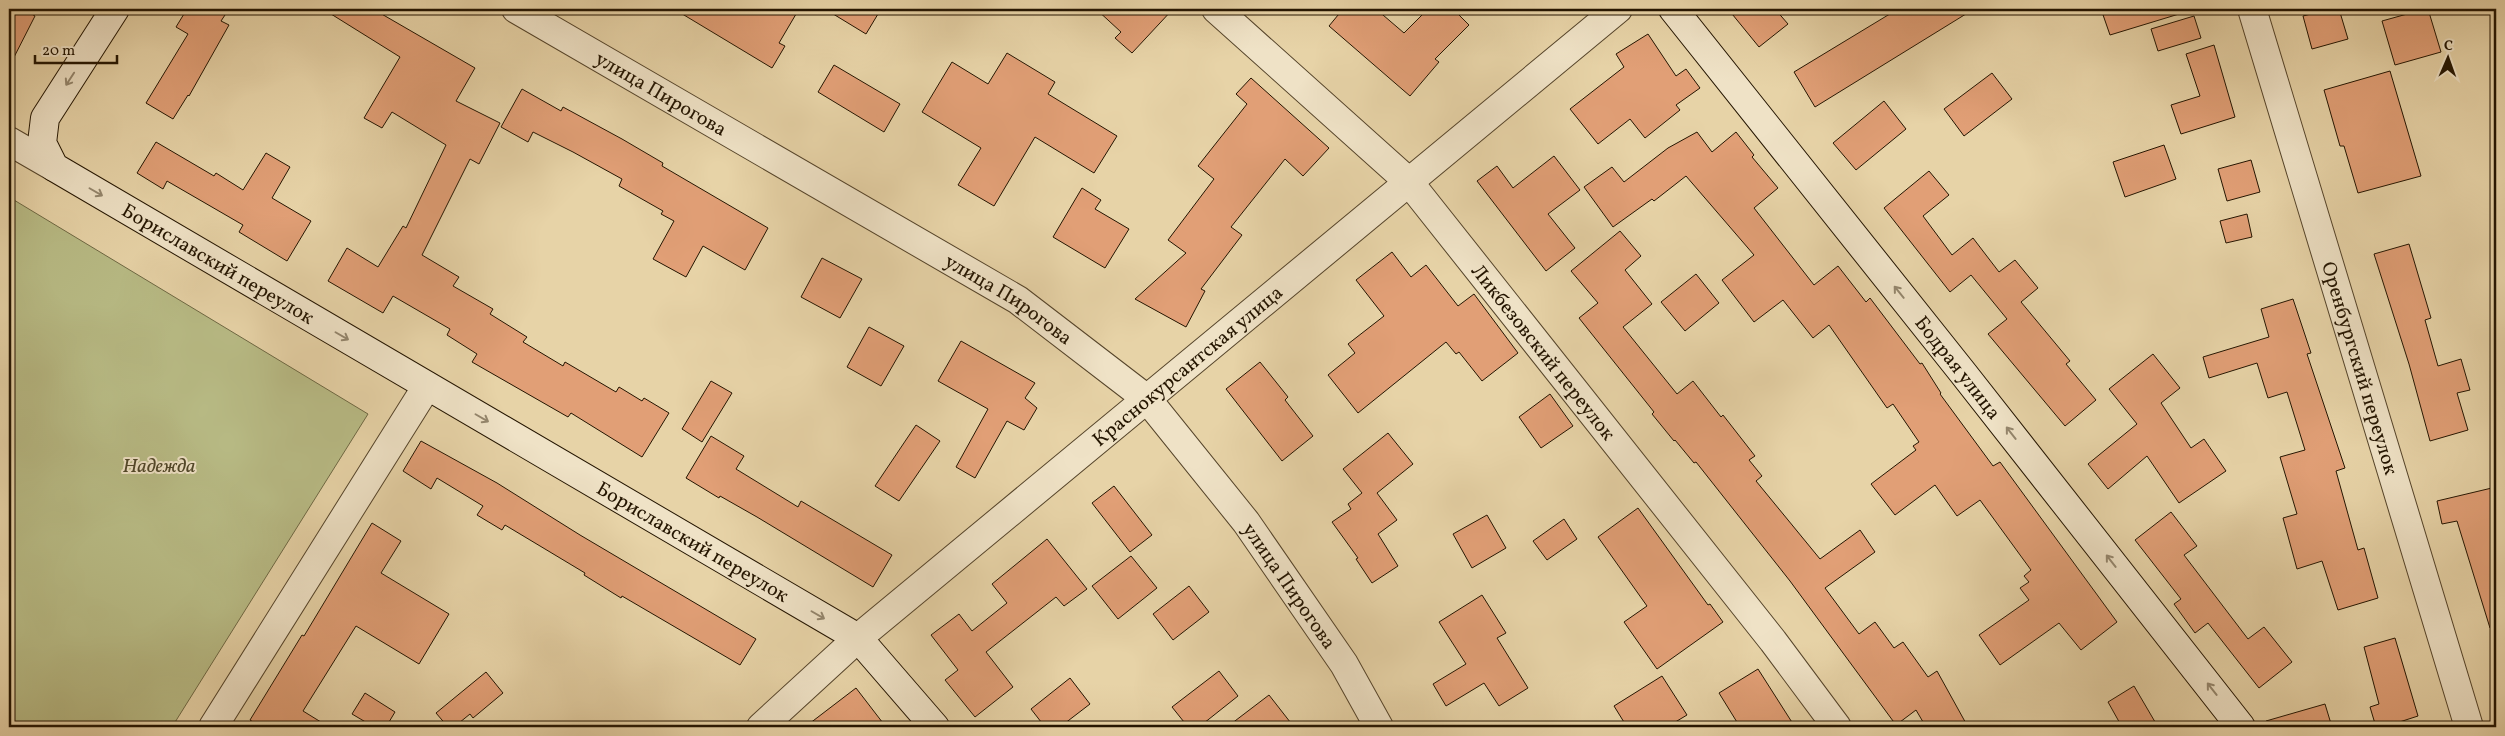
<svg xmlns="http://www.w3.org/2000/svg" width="2505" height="736" font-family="Vollkorn,serif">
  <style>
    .green { fill: #b8bb85; stroke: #6e6843 }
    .building { fill: #e19f76; stroke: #241501 }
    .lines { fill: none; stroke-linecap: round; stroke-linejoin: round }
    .street-casing { stroke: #55442a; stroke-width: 30 }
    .secondary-casing { stroke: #241501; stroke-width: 30 }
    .street { stroke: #efe2c6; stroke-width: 28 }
    .secondary { stroke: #efe2c6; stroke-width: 28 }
    .oneway { stroke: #94866d }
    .labels { text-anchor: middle; stroke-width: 4; stroke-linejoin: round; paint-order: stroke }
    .street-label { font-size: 20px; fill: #241501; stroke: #efe2c6 }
    .park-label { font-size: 20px; font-style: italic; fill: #504729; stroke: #efe2c6 }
  </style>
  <rect width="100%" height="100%" fill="#e7d3a7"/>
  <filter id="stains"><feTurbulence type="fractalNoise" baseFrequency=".004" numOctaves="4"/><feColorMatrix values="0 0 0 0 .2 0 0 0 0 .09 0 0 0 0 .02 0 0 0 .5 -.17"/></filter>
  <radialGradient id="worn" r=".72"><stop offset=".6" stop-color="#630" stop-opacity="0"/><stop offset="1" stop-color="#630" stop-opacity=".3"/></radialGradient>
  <!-- green -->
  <path class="green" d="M9 197 368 414 172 727H9Z"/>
  <!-- building -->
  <path class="building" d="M9 9H23L35 16 9 67Z
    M187 9H229L221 21 229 25 189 96 188 95 173 119 146 103 188 34 176 27Z
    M323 9H373L475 68 456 101 500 123 479 164 470 159 422 255 459 277 453 286 493 309 490 314 527 337 523 342 563 366 565 362 616 392 619 387 642 401 644 398 669 413 642 457 571 413 568 417 472 362 477 354 447 335 450 329 393 296 383 313 328 281 347 248 378 267 403 226 406 228 446 145 392 112 382 128 364 118 400 57Z
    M674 9H799L779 43 785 46 772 68Z
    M825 9H881L866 34Z
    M1096 9H1173L1132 53 1115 38 1121 32Z
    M1343 9H1376L1404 33 1428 9H1453L1469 25 1435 59 1439 62 1410 96 1329 26Z
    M1728 9H1775L1788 24 1759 47Z
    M1898 9H1974L1815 107 1794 72Z
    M2101 9H2179V14L2110 35Z
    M2330 9H2339L2348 39 2312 49 2303 16Z
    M2425 9H2428L2441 52 2395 65 2382 21Z
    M2194 16 2201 38 2158 51 2151 29Z
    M1648 34 1676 76 1686 69 1700 88 1676 105 1680 110 1645 138 1630 119 1598 144 1570 109 1624 67 1616 54Z
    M2214 45 2235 117 2181 134 2171 105 2200 96 2186 54Z
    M1007 53 1055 82 1048 94 1117 136 1094 173 1035 137 994 206 958 185 981 148 922 112 952 62 988 84Z
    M834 65 900 104 884 132 818 92Z
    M2390 71 2421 176 2358 193 2344 146H2340L2324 90Z
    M1992 73 2012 99 1964 136 1944 109Z
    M1251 78 1329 148 1303 176 1285 159 1231 227 1242 235 1201 289 1205 291 1186 327 1135 299 1186 253 1168 240 1214 179 1198 166 1247 104 1236 94Z
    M522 89 561 111 563 107 622 139 663 163 662 166 768 228 745 270 703 246 686 277 653 259 674 221 661 214 663 211 619 186 622 179 573 152 533 132 528 142 501 127Z
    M1884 101 1906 129 1856 170 1833 143Z
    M1697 132 1712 152 1736 132 1754 155 1752 157 1778 188 1754 208 1814 285 1838 266 1866 302 1870 298 1920 364 1922 363 1941 393 1940 394 1993 466 2000 462 2117 622 2081 650 2059 623 2000 665 1979 635 2029 600 2020 588 2029 582 2024 576 2031 570 1980 500 1957 516 1935 485 1895 515 1871 484 1916 450 1913 446 1919 442 1893 404 1887 408 1829 325 1813 338 1783 300 1754 322 1722 280 1754 255 1686 176 1654 201 1652 199 1613 227 1584 187 1612 167 1624 182 1668 148Z
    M156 142 214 176 216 173 243 190 266 153 290 167 272 198 311 221 287 261 239 232 243 225 167 181 163 189 137 173Z
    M2164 145 2176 179 2125 197 2113 162Z
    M1554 156 1580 190 1548 214 1575 248 1546 271 1477 181 1497 166 1513 188Z
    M2251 160 2260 192 2227 201 2218 169Z
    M1929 171 1949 195 1923 216 1952 255 1973 238 1999 272 2015 260 2038 288 2021 302 2070 361 2066 364 2096 400 2065 426 1988 334 2007 319 1971 275 1950 292 1884 208Z
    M1082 188 1101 200 1095 209 1129 229 1105 268 1053 237Z
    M2247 214 2252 237 2226 243 2220 221Z
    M1620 231 1641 256 1625 270 1652 304 1623 327 1677 394 1693 381 1721 417 1723 415 1755 456 1749 460 1762 476 1756 481 1820 559 1860 530 1875 552 1825 588 1859 634 1875 622 1894 648 1903 642 1928 677 1937 671 1968 727H1926L1916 710 1896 725 1790 581 1696 462 1694 463 1675 440 1674 441 1652 414 1654 412 1579 318 1598 303 1571 271Z
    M2409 244 2431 318 2425 320 2438 366 2461 359 2470 390 2457 393 2468 430 2430 441 2409 364 2374 254Z
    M1392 252 1411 277 1426 265 1458 306 1474 294 1518 353 1482 381 1459 352 1456 354 1446 342 1358 413 1328 375 1355 353 1348 344 1384 316 1356 280Z
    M822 258 862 279 840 318 801 297Z
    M1696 274 1719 303 1685 331 1661 302Z
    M2293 299 2311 353 2307 354 2345 468 2336 471 2358 550 2364 548 2378 598 2338 610 2322 561 2297 569 2283 518 2297 514 2280 457 2305 450 2287 392 2268 398 2257 363 2209 378 2203 357 2269 337 2261 309Z
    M869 327 904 346 881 386 847 367Z
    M961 341 1035 383 1025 398 1037 408 1024 430 1007 421 975 478 956 467 988 409 938 381Z
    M2153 354 2180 388 2161 403 2191 448 2204 439 2226 471 2179 503 2147 456 2108 489 2088 464 2137 424 2109 389Z
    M1260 362 1288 397 1285 400 1313 436 1282 461 1226 389Z
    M711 381 732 393 702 442 682 429Z
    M1550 394 1573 426 1541 448 1519 417Z
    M916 425 940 441 899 501 875 486Z
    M1388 433 1413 464 1377 493 1397 520 1378 534 1398 566 1372 583 1356 559 1358 558 1332 522 1351 509 1348 504 1362 493 1343 469Z
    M711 436 744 456 736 469 798 507 801 501 892 555 873 587 757 517 720 496 719 498 686 478Z
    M421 441 497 483 580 535 756 639 740 665 622 596 621 598 584 575 585 573 505 525 502 530 477 515 483 506 437 478 431 489 403 471Z
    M1114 486 1152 535 1130 552 1092 503Z
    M2496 487V627L2490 628 2457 521 2442 524 2437 501Z
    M1638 508 1708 605 1710 604 1723 622 1657 669 1624 622 1647 606 1598 537Z
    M2171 512 2197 546 2184 555 2248 639 2264 627 2292 662 2259 688 2208 623 2195 633 2174 604 2181 599 2135 540Z
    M1487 515 1506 548 1472 568 1453 534Z
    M1564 519 1577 539 1547 560 1533 541Z
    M372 523 401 541 381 573 449 614 419 664 356 626 303 711 329 727H261L250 720 302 635 304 636Z
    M1047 539 1087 589 1064 606 1056 597 986 652 1013 687 975 717 945 680 958 670 931 635 959 614 972 631 1007 603 992 584Z
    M1131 556 1157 588 1118 619 1092 586Z
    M1189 586 1209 612 1173 640 1153 614Z
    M1482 595 1506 633 1497 638 1528 688 1499 706 1484 683 1446 706 1433 684 1466 664 1439 622Z
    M2395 638 2418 716 2384 727H2376L2370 707 2379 704 2364 647Z
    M1758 669 1795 727H1740L1719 693Z
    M1219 671 1238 696 1199 727H1188L1172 707Z
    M486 672 503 693 473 718 470 714 454 727H448L436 713Z
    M1662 676 1687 715 1667 727H1627L1614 706Z
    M1070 678 1090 704 1060 727H1045L1031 709Z
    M2134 686 2158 727H2122L2108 702Z
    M856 688 886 727H805Z
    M365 693 395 712 386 727H374L352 714Z
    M1269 695 1294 727H1227Z
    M2325 704 2332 727H2266V721Z"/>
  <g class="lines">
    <!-- street casing -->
    <g class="street-casing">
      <g id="street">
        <path id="s1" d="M516 9 1018 300 1147 399 1246 522 1344 664 1379 727"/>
        <path id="s2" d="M1216 9 1409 182 1773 641 1837 727"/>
        <path id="s3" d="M2252 9 2469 727"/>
        <path d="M9 141 54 167"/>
        <path d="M213 727 427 386"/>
        <path id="s4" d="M761 727 858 638 1618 9"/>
      </g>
    </g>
    <!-- secondary casing -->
    <g class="secondary-casing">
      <g id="secondary">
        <path id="s5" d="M115 9 45 118 42 143 54 167 858 638 935 727"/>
        <path id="s6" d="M1673 9 1963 373 2241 727"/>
      </g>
    </g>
    <!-- street -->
    <use href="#street" class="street"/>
    <!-- secondary -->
    <use href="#secondary" class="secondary"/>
  </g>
  <!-- one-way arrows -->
  <defs><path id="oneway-shaft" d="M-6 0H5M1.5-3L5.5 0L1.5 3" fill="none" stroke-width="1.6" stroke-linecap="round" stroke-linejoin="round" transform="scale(1.25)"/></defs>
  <g class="oneway">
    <use href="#oneway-shaft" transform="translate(70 79) rotate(123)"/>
    <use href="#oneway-shaft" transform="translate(96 192) rotate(30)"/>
    <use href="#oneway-shaft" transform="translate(1899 292) rotate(-129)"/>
    <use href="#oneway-shaft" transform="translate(342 336) rotate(30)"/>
    <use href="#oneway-shaft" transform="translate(482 418) rotate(30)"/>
    <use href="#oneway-shaft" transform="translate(2011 433) rotate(-128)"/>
    <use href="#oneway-shaft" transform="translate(2111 561) rotate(-128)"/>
    <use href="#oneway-shaft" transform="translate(818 615) rotate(30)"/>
    <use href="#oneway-shaft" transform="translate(2212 689) rotate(-128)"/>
  </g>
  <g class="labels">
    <!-- street labels -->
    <g class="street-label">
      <text dy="7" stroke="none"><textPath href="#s1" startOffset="168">улица Пирогова</textPath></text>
      <text dy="7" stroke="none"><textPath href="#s5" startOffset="372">Бориславский переулок</textPath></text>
      <text dy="7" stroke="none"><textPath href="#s1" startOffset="572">улица Пирогова</textPath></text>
      <text dy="7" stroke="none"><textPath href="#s2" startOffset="476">Ликбезовский переулок</textPath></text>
      <text dy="7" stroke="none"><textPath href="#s4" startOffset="559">Краснокурсантская улица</textPath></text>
      <text dy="7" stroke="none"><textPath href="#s6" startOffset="458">Бодрая улица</textPath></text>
      <text dy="7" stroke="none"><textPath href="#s3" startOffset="375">Оренбургский переулок</textPath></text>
      <text dy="7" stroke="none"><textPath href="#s5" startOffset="922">Бориславский переулок</textPath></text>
      <text dy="7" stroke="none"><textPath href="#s1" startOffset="978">улица Пирогова</textPath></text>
    </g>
    <!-- park labels -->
    <g class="park-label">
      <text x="159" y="472">Надежда</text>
    </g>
  </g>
  <!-- margin -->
  <rect width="2505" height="736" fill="none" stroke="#e7d3a7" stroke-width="30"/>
  <rect x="10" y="10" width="2485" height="716" fill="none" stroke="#241501" stroke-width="2.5"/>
  <rect x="15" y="15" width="2475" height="706" fill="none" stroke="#241501"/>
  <!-- north arrow -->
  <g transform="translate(2448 58) rotate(2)" stroke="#efe2c6" stroke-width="4" paint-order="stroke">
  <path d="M0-4L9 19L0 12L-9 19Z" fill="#241501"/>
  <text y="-8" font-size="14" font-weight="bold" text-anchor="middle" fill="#241501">С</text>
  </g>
  <!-- scale -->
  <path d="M35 55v8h82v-8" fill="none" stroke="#241501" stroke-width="2.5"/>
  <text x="42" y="55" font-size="15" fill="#241501" stroke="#efe2c6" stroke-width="4" paint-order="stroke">20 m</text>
  <rect width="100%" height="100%" filter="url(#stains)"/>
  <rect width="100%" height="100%" fill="url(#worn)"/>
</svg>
